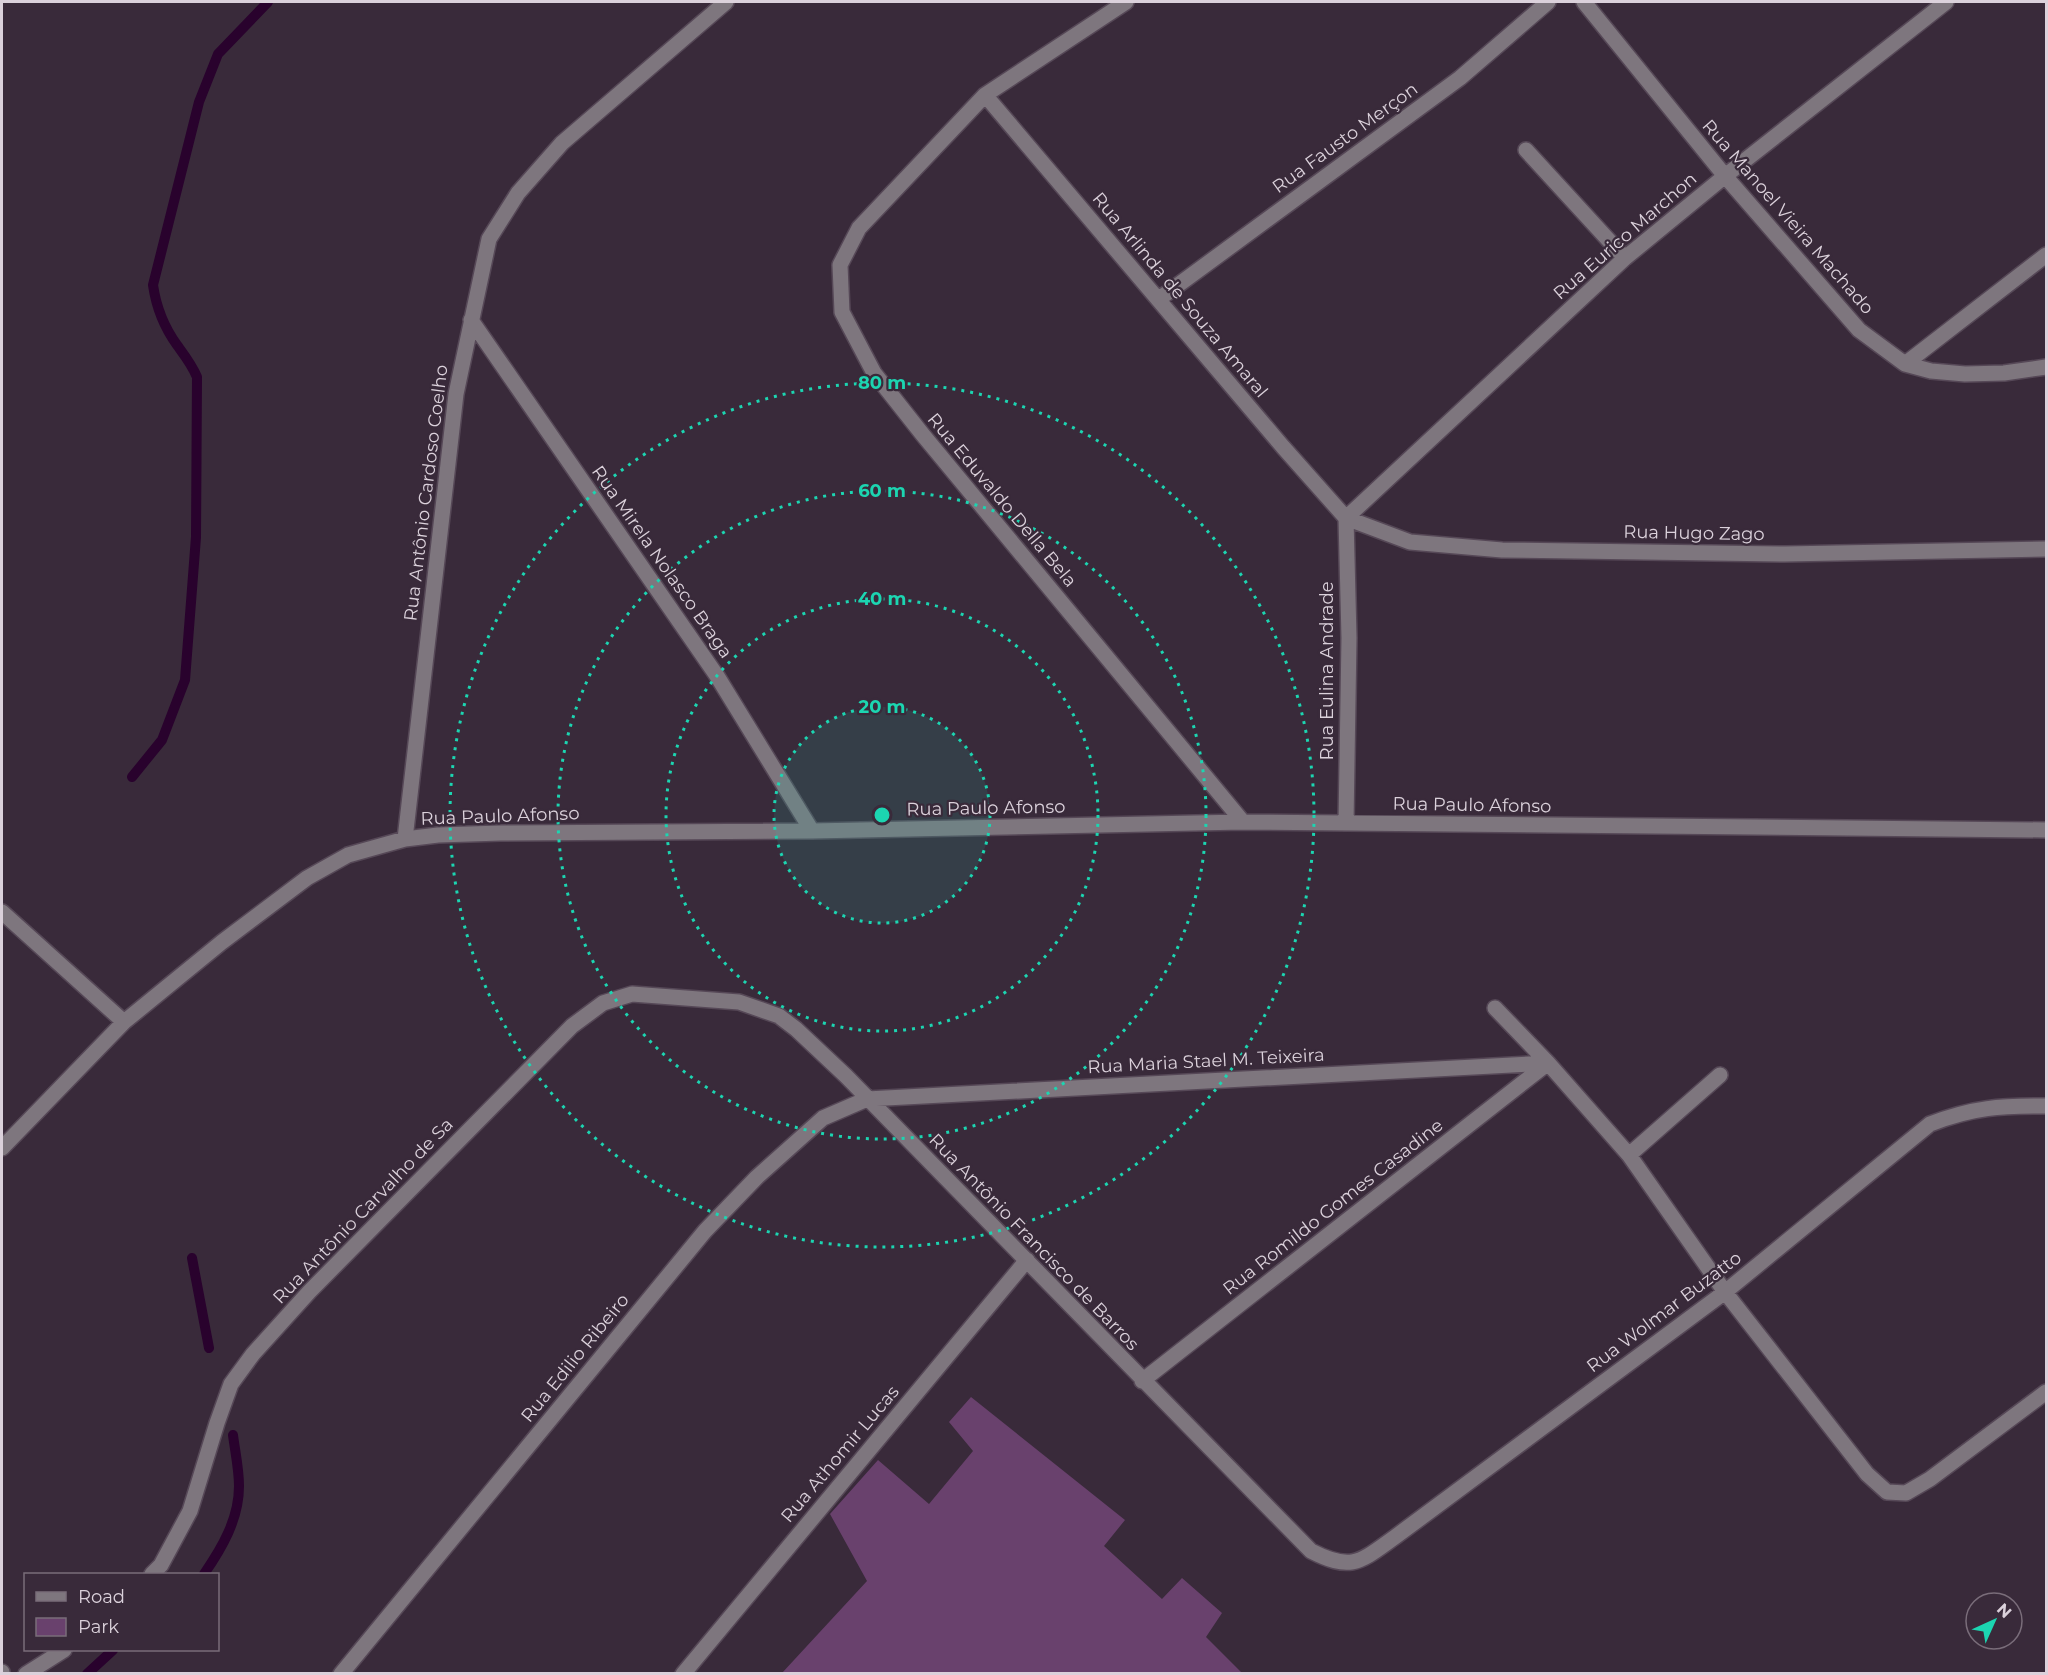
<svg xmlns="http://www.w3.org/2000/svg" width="2048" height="1675" font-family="Montserrat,sans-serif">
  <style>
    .green { fill: #69416d }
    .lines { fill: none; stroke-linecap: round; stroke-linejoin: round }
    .stream { stroke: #29022d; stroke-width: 10 }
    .minor-casing { stroke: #564857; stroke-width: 18 }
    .minor { stroke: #7e767e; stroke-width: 15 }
    .ring { fill: none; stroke: #1cd5b1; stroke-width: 3; stroke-dasharray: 3 6 }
    .labels { text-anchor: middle; stroke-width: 4.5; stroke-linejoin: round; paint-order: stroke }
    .street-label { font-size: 18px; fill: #dbd1db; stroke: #392a3a }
    .centre { fill: #1cd5b1; stroke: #392a3a; stroke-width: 3 }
    .ring-label { font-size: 18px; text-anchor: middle; font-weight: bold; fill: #1cd5b1; stroke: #392a3a; stroke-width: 4.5; stroke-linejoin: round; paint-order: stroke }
  </style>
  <rect width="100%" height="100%" fill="#392a3a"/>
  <!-- green -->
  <path class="green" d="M971 1397 1125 1520 1104 1546 1162 1599 1182 1578 1222 1613 1206 1637 1242 1673H782L867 1581 830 1514 878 1460 929 1504 973 1451 949 1422Z"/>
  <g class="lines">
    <!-- stream -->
    <path class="stream" d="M132 777 162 740 185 680 196 537 197 377C192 365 185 356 177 345 164 327 156 306 153 285L199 102 218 54 268 2
      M192 1258 209 1348
      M204 1574C222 1548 239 1519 239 1486 239 1469 235 1451 233 1435
      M87 1674 113 1650"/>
    <!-- minor casing -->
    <g class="minor-casing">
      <path id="minor" d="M1126 2 985 95 859 228 840 265 842 312 874 373 923 435 1243 822
        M1584 2 1725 176 1859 330 1905 364 1931 371 1965 374 2004 373 2046 367
        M985 95 1283 447 1346 518 1410 542 1502 550 1785 554 2046 549
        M1526 150 1625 258
        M1159 299 1460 78 1548 2
        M471 320 717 676 812 831
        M1905 364 2046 255
        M1346 518 1625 258 1725 176 1946 2
        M1346 823 1349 638 1346 518
        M405 839 456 394 489 239 518 193 562 143 726 2
        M2 912 124 1022
        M1495 1008 1548 1063 1629 1155 1725 1292 1867 1474 1887 1492 1906 1493 1930 1479 2046 1392
        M2 1148 124 1022 222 942 307 878 348 855 405 839 438 835 501 833 812 831 1243 822 2046 830
        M1629 1155 1720 1075
        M1142 1381 1548 1063
        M152 1574 161 1565 190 1511 217 1423 231 1384 253 1354 309 1292 572 1026 603 1003 632 994 739 1002 779 1016 796 1029 846 1076 1311 1551C1352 1572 1360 1562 1395 1537L1725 1292 1930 1124C1974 1107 2000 1106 2046 1106
        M2 1672V1674
        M26 1674 64 1650
        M341 1674 705 1231 757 1177 823 1118 867 1099 1548 1063
        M683 1674 1027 1260"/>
    </g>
    <!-- minor -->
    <use href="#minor" class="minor"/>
  </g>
  <!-- distance rings -->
  <circle cx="882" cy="815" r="108" fill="#1cd5b1" fill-opacity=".12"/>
  <g class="ring">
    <circle cx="882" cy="815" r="108"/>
    <circle cx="882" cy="815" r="216"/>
    <circle cx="882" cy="815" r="324"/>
    <circle cx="882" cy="815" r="432"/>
  </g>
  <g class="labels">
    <!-- street labels -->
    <g class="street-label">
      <text transform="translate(1345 138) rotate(-36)" y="6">Rua Fausto Merçon</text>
      <text transform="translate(1788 217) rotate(49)" y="6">Rua Manoel Vieira Machado</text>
      <text transform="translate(1625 236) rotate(-41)" y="6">Rua Eurico Marchon</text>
      <text transform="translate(1180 295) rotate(50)" y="6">Rua Arlinda de Souza Amaral</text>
      <text transform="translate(426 493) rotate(-83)" y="6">Rua Antônio Cardoso Coelho</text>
      <text transform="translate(1002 500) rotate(50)" y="6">Rua Eduvaldo Della Bela</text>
      <text transform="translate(1694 533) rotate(1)" y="6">Rua Hugo Zago</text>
      <text transform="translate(662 562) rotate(55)" y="6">Rua Mirela Nolasco Braga</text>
      <text transform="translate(1327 671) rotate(-90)" y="6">Rua Eulina Andrade</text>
      <text transform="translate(1472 805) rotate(1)" y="6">Rua Paulo Afonso</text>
      <text transform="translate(986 808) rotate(-1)" y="6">Rua Paulo Afonso</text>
      <text transform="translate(500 816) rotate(-2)" y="6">Rua Paulo Afonso</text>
      <text transform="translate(1206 1061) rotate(-3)" y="6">Rua Maria Stael M. Teixeira</text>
      <text transform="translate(1333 1207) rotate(-38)" y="6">Rua Romildo Gomes Casadine</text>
      <text transform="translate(363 1211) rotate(-46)" y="6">Rua Antônio Carvalho de Sa</text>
      <text transform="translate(1034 1242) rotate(46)" y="6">Rua Antônio Francisco de Barros</text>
      <text transform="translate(1664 1312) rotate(-37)" y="6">Rua Wolmar Buzatto</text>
      <text transform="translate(575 1358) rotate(-51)" y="6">Rua Edilio Ribeiro</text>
      <text transform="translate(840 1454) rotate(-50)" y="6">Rua Athomir Lucas</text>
    </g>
  </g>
  <circle cx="882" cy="815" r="9" class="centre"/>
  <g class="ring-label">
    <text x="882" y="389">80 m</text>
    <text x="882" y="497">60 m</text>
    <text x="882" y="605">40 m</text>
    <text x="882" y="713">20 m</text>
  </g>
  <!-- border -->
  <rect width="2048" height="1675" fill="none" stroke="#dbd1db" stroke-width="6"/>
  <!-- legend -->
  <rect x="24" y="1573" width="195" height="78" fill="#392a3a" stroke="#7a6d7a" stroke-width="1.5"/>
  <rect x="36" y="1592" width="30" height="9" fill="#7e767e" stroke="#7a6d7a" stroke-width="1.5"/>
  <text x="78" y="1603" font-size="18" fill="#dbd1db">Road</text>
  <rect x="36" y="1618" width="30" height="18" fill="#69416d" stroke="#7a6d7a" stroke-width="1.5"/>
  <text x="78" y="1633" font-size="18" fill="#dbd1db">Park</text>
  <!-- north arrow -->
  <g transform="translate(1994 1621) rotate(45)"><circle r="28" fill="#392a3a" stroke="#7a6d7a" stroke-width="1.5"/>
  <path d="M0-4.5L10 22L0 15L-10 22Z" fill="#1cd5b1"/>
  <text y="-9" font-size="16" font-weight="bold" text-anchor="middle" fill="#dbd1db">N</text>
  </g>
</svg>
